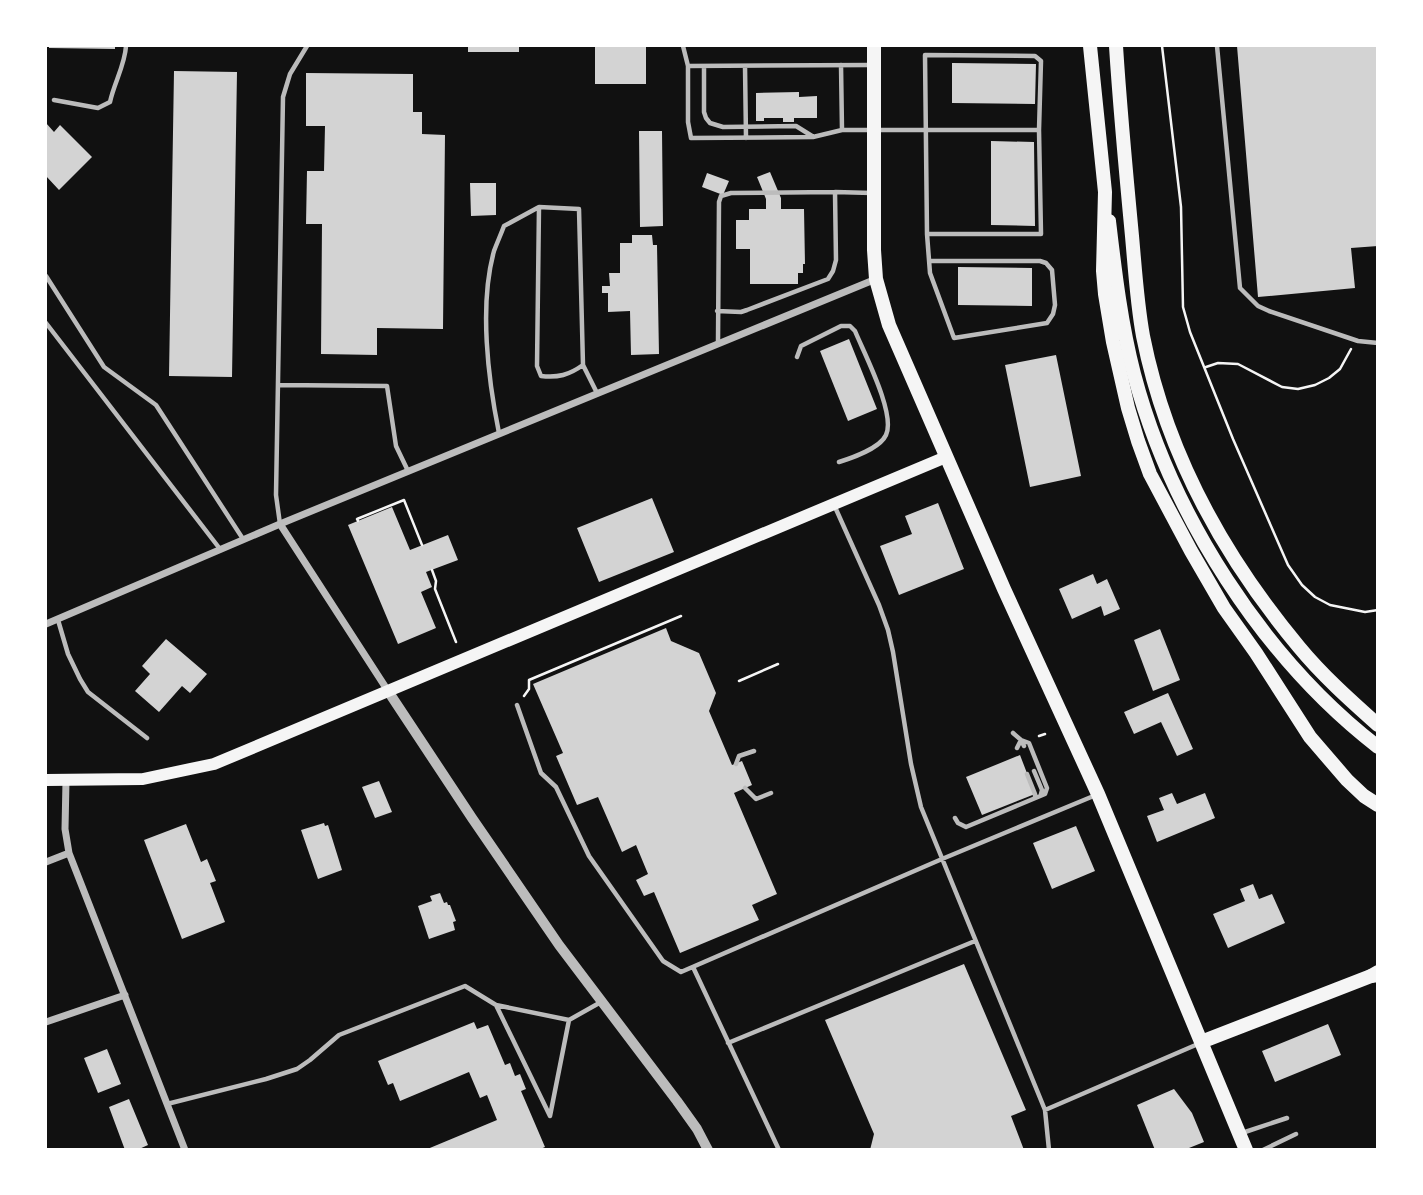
<svg xmlns="http://www.w3.org/2000/svg" width="1423" height="1195" font-family="Figtree,sans-serif">
  <style>
    .building { fill: #d3d3d3 }
    .lines { fill: none; stroke-linecap: round; stroke-linejoin: round }
    .path { stroke: #f5f5f5; stroke-width: 2.5 }
    .service { stroke: #bcbcbc; stroke-width: 4.5 }
    .minor { stroke: #bcbcbc; stroke-width: 7 }
    .tertiary { stroke: #bcbcbc; stroke-width: 10 }
    .secondary { stroke: #f5f5f5; stroke-width: 12 }
    .primary { stroke: #f5f5f5; stroke-width: 14 }
    .trunk { stroke: #f5f5f5; stroke-width: 14 }
  </style>
  <rect width="100%" height="100%" fill="#111"/>
  <!-- building -->
  <path class="building" d="M49 46H115V49L49 48Z
    M468 46H519V52H468Z
    M595 46H646V84H595Z
    M1237 46H1378V246L1351 248 1355 288 1258 297Z
    M952 63 1036 64 1035 104 952 103Z
    M174 71 237 72 232 377 169 376Z
    M306 73 413 74V112H422V134L445 135 443 329 377 328V355L321 354 322 224H306L307 171H324L325 126H306Z
    M799 92V97L817 96V118H794V122H783V118H764V121H756V93Z
    M46 123 54 132 60 125 92 157 59 190 46 176Z
    M639 131H662L663 226 640 227Z
    M991 141 1034 142 1035 226 991 225Z
    M770 172 781 198V209H804L805 264H803V273H798V284H750V249H736V220H749V209H766V199L757 177Z
    M707 173 729 181 723 195 702 187Z
    M470 183H496V215L471 216Z
    M632 235H652L653 245H657L659 354 631 355 630 311 608 312V293H602V286H610L609 273H620V243H632Z
    M958 267 1032 268V306L958 305Z
    M849 339 877 409 848 421 820 351Z
    M1056 355 1081 476 1030 487 1005 365Z
    M652 498 674 552 599 582 577 528Z
    M938 503 964 569 899 595 880 546 912 534 905 516Z
    M392 507 410 550 448 535 458 560 426 572 432 587 421 592 436 628 398 644 348 525Z
    M1093 574 1097 584 1107 579 1120 609 1104 616 1101 606 1072 619 1059 589Z
    M666 628 671 641 699 653 716 693 709 711 732 765 742 761 752 785 734 793 777 894 752 905 759 920 680 953 654 892 644 896 636 880 648 874 636 845 622 852 598 797 577 805 556 756 563 753 533 684Z
    M1160 629 1180 680 1153 691 1134 640Z
    M166 639 207 674 190 693 182 686 159 712 135 691 150 674 142 666Z
    M1168 693 1193 749 1177 756 1161 722 1134 734 1124 712Z
    M1020 755 1035 794 982 815 966 777Z
    M379 781 392 812 375 818 362 787Z
    M1172 793 1177 804 1205 793 1215 818 1157 842 1147 816 1164 810 1159 798Z
    M324 823 325 826 328 825 342 870 318 879 301 830Z
    M186 824 201 862 207 859 216 881 210 883 225 922 182 939 144 840Z
    M1076 826 1095 871 1052 889 1033 843Z
    M1253 884 1259 899 1272 894 1285 923 1228 948 1213 914 1245 901 1240 889Z
    M440 893 444 903 447 902 448 905H450L456 921 453 922 455 930 429 939 418 906 432 901 430 896Z
    M964 964 1026 1110 1011 1116 1024 1150H870L874 1134 825 1020Z
    M474 1022 477 1029 488 1025 505 1065 510 1063 515 1076 520 1074 526 1089 521 1091 545 1147 538 1150H425L497 1120 487 1095 480 1098 469 1072 400 1101 393 1083 388 1085 378 1061Z
    M1328 1024 1341 1055 1275 1082 1262 1051Z
    M107 1049 121 1084 98 1093 84 1058Z
    M1174 1089 1192 1113 1204 1142 1184 1150H1155L1137 1105Z
    M129 1099 148 1145 137 1150H125L109 1107Z"/>
  <g class="lines">
    <!-- path -->
    <path class="path" d="M1162 46 1181 207 1183 307 1190 332 1233 439 1288 565 1302 585 1315 597 1330 605 1365 612 1378 610
      M1206 367 1218 363 1238 364 1282 387 1298 389 1315 385 1329 378 1340 369 1351 349
      M358 521 357 519 404 500 422 545
      M432 570 436 581 435 589 456 642
      M739 681 778 664
      M524 696 529 689V680L681 616
      M1039 736 1045 734"/>
    <!-- service -->
    <path class="service" d="M683 46 688 66
      M1217 46 1240 288 1258 306 1269 311 1358 341 1378 343
      M841 65 842 130
      M871 65 688 66V122L691 138 813 137 842 130H1039L1041 234H927L930 273 954 338 1047 323 1053 314 1055 305 1052 270 1046 263 1040 261H929
      M704 66V112L706 118 710 123 723 127 796 126 812 136
      M745 66 746 138
      M54 100 98 108 110 102C114 83 125 65 126 46
      M539 207 537 366 541 376C558 378 569 375 583 365
      M927 234 925 55 1035 56 1041 61 1039 130
      M46 276 104 367 156 405 243 539
      M717 311 741 312 747 310 828 279 833 271 836 260 835 192 872 193
      M46 323 220 549
      M718 343 719 202 721 196 731 193 835 192
      M797 357 801 346 841 326H850L855 331C864 353 896 414 886 435 880 448 852 458 839 462
      M278 385 387 386 396 446 408 471
      M499 433C488 379 479 305 494 251 497 243 501 234 504 226L539 207 579 209 583 365 597 393
      M835 507 879 605 888 630 893 652 911 764 921 807 1045 1110 1049 1150
      M280 524 276 495 283 97 290 74 307 46
      M58 620 68 654 80 679 88 692 147 738
      M517 705 541 773 556 787 589 856 663 961 681 972 942 859 1096 795
      M1013 733 1021 740 1024 746
      M736 764 739 756 754 751
      M1034 771 1042 790 1041 794
      M1027 774 1035 794V797
      M745 788 756 799 771 793
      M955 818 958 823 966 827 1045 794 1047 788 1029 743 1021 740 1017 748
      M693 967 779 1150
      M496 1005 569 1020
      M728 1043 975 941
      M167 1104 266 1079 297 1069 310 1060 339 1035 465 986 496 1005 550 1116 569 1020 601 1002
      M1045 1110 1198 1044
      M1242 1133 1287 1118
      M1263 1150 1296 1134"/>
    <!-- minor -->
    <path class="minor" d="M280 524 388 691
      M46 624 280 524 876 279
      M66 781 65 829 69 853 185 1150
      M46 862 69 853
      M46 1022 125 995"/>
    <!-- tertiary -->
    <path class="tertiary" d="M388 691 472 818 559 945 677 1101 697 1129 708 1150"/>
    <!-- secondary -->
    <path class="secondary" d="M46 780 143 779 214 764 946 457"/>
    <!-- primary -->
    <path class="primary" d="M874 46V250L876 279 889 325 1004 589 1098 794 1246 1150
      M1116 46C1120 109 1126 173 1132 236 1135 269 1137 303 1143 336 1166 452 1224 557 1299 647 1322 675 1350 700 1378 725
      M1109 221C1115 272 1121 324 1134 374 1171 514 1263 658 1378 747
      M1201 1042 1371 976 1378 972"/>
    <!-- trunk -->
    <path class="trunk" d="M1090 46 1105 192 1103 271 1105 294 1113 342 1128 408 1138 441 1150 474 1191 551 1224 608 1256 653 1310 737 1347 780 1364 796 1378 805
      M1371 976 1378 975"/>
  </g>
  <!-- border -->
  <rect width="1423" height="1195" fill="none" stroke="#ffffff" stroke-width="94"/>
</svg>
